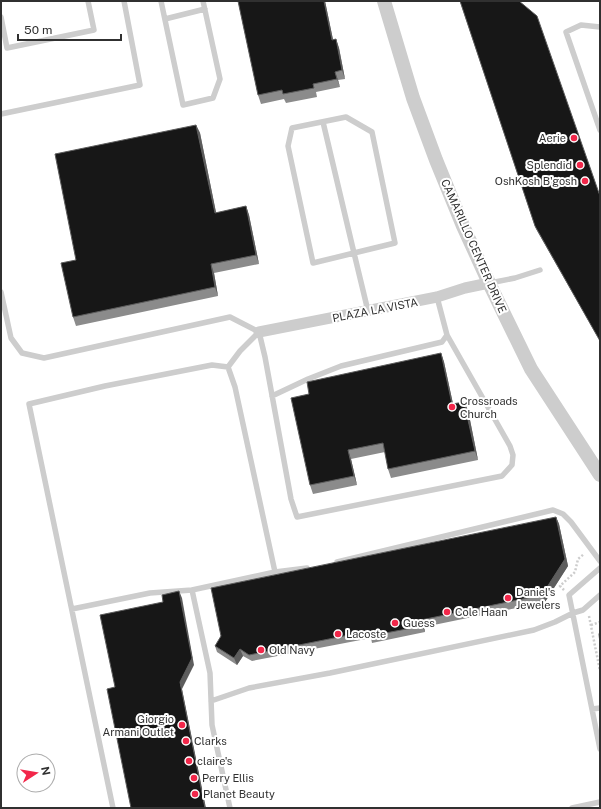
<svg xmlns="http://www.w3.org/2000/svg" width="601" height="809" font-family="'Public Sans',sans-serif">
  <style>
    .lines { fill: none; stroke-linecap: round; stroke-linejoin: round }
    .path { stroke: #cdcdcd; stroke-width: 2.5; stroke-dasharray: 2 2; stroke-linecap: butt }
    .service { stroke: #cdcdcd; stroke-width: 5.5 }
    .minor { stroke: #cdcdcd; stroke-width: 11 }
    .tertiary { stroke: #cdcdcd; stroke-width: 14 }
    .wall { fill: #8b8b8b }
    .shaded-wall { fill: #5d5d5d }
    .building { fill: #171717; stroke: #5d5d5d }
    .poi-dot { fill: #f2274a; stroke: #fff; stroke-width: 1.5 }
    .labels { text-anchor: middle; stroke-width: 4; stroke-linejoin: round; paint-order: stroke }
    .poi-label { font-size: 11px; fill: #303030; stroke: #fff; text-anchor: start }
    .street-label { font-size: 11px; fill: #303030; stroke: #fff }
  </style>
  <rect width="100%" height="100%" fill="#fff"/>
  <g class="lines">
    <!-- path -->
    <path class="path" d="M564 590 560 586 575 572 578 559 584 554
      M589 616 600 671
      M591 625 600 622"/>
    <!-- service -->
    <path class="service" d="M161 1 183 105 213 98 220 79 203 1
      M1 17 7 48 94 30 88 1
      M165 19 205 9
      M600 27 581 25 566 32 600 130
      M1 114 140 85 124 1
      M323 122 354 253 313 263 288 146 292 128 346 117 372 132 395 243 354 253 368 311
      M490 283 515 278 540 270
      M1 292 11 338 22 353 44 358 230 317 259 332 265 357 291 499 297 517 502 476 512 465 513 455 510 446 447 335 437 297
      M228 367 240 351 259 332
      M272 396 308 379 341 366 442 342 447 335
      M337 562 553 510 563 514 571 522 600 561
      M600 568 569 595 600 749
      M192 590 210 673 212 725 230 808
      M72 609 150 593 192 590 275 572 307 568
      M211 701 249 688 330 673 534 630 555 622 573 613 583 610 600 595
      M592 709 600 708
      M113 808 29 404 105 386 212 365 228 367 235 387 275 572
      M572 808 600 802"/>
    <!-- minor -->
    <path class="minor" d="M259 332 437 297 465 288 489 283"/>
    <!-- tertiary -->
    <path class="tertiary" d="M384 1 413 98 436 160 463 226 489 283 531 369 600 475"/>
  </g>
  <!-- wall -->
  <path class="wall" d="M238 1H325L333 40 336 39 339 48 345 79 338 80 340 87 316 92 317 97 286 103 284 99 261 104 258 95Z
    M460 1 600 196V341L536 229Z
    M196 125 200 133 216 213 246 206 249 215 259 264 214 273 218 296 76 326 73 317 76 260Z
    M441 353 444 362 453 404 464 402 468 410 478 460 391 478 388 469 385 452 351 459 357 485 313 494 310 485 309 394Z
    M556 517 559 524 568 566 545 602 424 627 425 632 372 643 371 638 252 661 243 656 237 665 217 652 215 646Z"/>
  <!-- shaded-wall -->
  <path class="shaded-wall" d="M324 1H325L335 49 332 40Z
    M336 39 339 48 345 79 342 70Z
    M335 72 338 80 340 87 337 79Z
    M196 125 200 133 218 222 215 213Z
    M246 206 249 215 259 264 256 255Z
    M211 264 214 273 218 296 215 287Z
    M441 353 444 362 455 413 452 404Z
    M464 402 468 410 478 460 475 451Z
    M348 450 351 459 357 485 354 476Z
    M556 517 559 524 568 566 545 602 542 595Z
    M179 591 182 598 194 665 182 689 206 808H205L180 682Z
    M421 620 424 627 425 632 422 626Z
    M240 649 243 656 237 665 234 658Z"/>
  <!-- building -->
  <path class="building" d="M238 1H324L332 40 336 39 342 70 335 72 337 79 313 84 314 88 283 94 282 90 258 95Z
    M460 1H519L537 16 600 196V341L535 226Z
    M196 125 215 213 246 206 256 255 211 264 215 287 73 317 61 263 76 260 55 154Z
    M441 353 452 404 464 402 475 451 388 469 383 443 348 450 354 476 310 485 291 398 309 394 307 382Z
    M556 517 565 559 542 595 421 620 422 626 370 636 369 631 249 655 240 649 234 658 215 646 221 636 211 588Z
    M179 591 192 658 180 682 205 808H131L107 689 115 687 100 615 163 602 162 595Z
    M600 632V644L599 634Z"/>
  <!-- markers -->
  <g class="poi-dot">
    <circle cx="574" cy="138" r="4"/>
    <circle cx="580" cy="165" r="4"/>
    <circle cx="585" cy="181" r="4"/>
    <circle cx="452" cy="407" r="4"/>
    <circle cx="508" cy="598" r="4"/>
    <circle cx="447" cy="612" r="4"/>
    <circle cx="395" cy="623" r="4"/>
    <circle cx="338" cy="634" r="4"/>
    <circle cx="261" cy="650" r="4"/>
    <circle cx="182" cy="725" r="4"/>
    <circle cx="186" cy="741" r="4"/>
    <circle cx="189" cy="761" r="4"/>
    <circle cx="194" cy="778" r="4"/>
    <circle cx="195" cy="794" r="4"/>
  </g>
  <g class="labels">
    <!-- poi labels -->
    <g class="poi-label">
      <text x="566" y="142" text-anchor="end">Aerie</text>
      <text x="572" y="169" text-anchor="end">Splendid</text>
      <text x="577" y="185" text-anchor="end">OshKosh B'gosh</text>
      <text x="460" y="405">Crossroads<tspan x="460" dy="13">Church</tspan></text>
      <text x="516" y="596">Daniel's<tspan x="516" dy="13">Jewelers</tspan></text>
      <text x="455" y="616">Cole Haan</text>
      <text x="403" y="627">Guess</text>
      <text x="346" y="638">Lacoste</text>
      <text x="269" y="654">Old Navy</text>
      <text x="174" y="723" text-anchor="end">Giorgio<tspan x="174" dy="13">Armani Outlet</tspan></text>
      <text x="194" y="745">Clarks</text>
      <text x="197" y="765">claire's</text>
      <text x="202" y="782">Perry Ellis</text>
      <text x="203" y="798">Planet Beauty</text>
    </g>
    <!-- street labels -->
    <g class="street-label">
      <text transform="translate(474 246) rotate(66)" y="4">CAMARILLO CENTER DRIVE</text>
      <text transform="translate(375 310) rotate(-11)" y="4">PLAZA LA VISTA</text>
    </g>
  </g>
  <!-- border -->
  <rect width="601" height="809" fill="none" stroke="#303030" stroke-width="4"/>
  <!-- north arrow -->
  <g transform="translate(36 773) rotate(78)"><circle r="19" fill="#ffffff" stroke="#acacac"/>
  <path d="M0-3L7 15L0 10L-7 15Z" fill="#f2274a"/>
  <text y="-6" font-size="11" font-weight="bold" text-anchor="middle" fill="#303030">N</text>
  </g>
  <!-- scale -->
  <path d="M18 34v6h103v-6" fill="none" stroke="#303030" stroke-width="2"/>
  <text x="24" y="34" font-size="12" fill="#303030" stroke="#ffffff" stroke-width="3" paint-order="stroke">50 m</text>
</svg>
